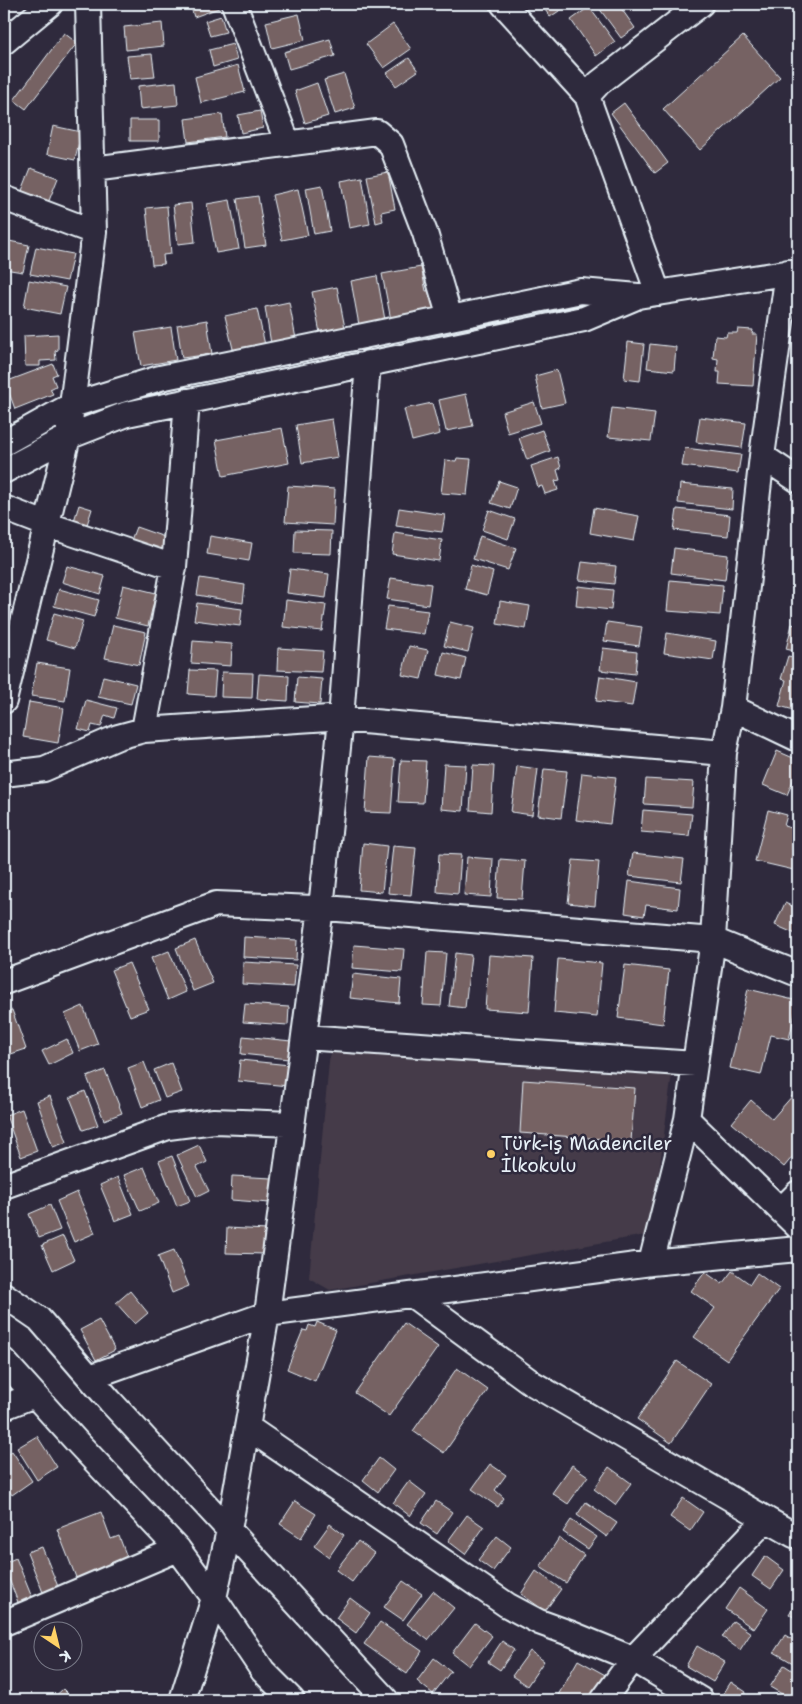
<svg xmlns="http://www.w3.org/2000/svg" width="802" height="1704" font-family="'Shantell Sans',sans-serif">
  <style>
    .built { fill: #443b48 }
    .building { fill: #766263; stroke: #e8f1f8 }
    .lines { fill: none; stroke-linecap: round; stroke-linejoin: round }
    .minor-casing { stroke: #e8f1f8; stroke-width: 28 }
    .minor { stroke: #2f2a3d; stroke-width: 24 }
    .poi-dot { fill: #ffd166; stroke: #2f2a3d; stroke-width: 2 }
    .labels { text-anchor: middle; stroke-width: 5; stroke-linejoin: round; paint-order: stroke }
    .poi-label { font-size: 19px; fill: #e8f1f8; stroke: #2f2a3d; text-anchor: start }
  </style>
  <rect width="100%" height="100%" fill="#2f2a3d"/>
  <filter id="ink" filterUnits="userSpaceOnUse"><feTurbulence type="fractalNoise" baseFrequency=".02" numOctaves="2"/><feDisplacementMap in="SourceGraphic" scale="10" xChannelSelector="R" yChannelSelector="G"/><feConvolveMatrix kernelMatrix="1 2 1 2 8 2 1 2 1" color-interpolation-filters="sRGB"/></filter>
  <g filter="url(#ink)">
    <!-- built -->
    <path class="built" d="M330 1051 672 1073 651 1234 330 1290 309 1278Z"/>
    <!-- building -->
    <path class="building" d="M190 4H217L219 8 194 17Z
      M541 4H567L568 5 550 17Z
      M596 4H618L635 28 621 38Z
      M589 7 615 42 596 56 571 20Z
      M299 14 305 40 272 48 266 22Z
      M221 16 226 32 210 36 205 21Z
      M162 23 164 46 126 50 124 27Z
      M393 24 411 49 384 68 366 44Z
      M64 33 77 43 26 109 14 100Z
      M743 36 780 77 700 150 663 109Z
      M330 39 335 56 289 69 284 52Z
      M233 44 237 60 213 67 209 50Z
      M152 54 155 77 130 79 127 56Z
      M409 58 418 71 396 86 387 73Z
      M238 65 245 92 201 103 195 77Z
      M344 74 355 108 335 114 324 80Z
      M176 82 178 105 140 109 138 86Z
      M317 83 328 116 305 123 295 91Z
      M624 103 668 163 655 173 611 113Z
      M260 111 263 128 241 133 238 115Z
      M222 114 225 137 188 142 185 119Z
      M130 120H159V141H130Z
      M53 126 81 132 75 160 47 154Z
      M31 168 58 178 48 203 21 193Z
      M388 172 395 209 381 212 383 221 376 223 367 176Z
      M362 177 370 224 349 228 341 181Z
      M322 185 330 231 314 234 306 188Z
      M298 189 308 235 282 240 272 195Z
      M258 196 266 245 245 248 237 199Z
      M230 200 239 249 216 253 207 204Z
      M191 203 195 242 178 244 173 205Z
      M167 206 171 254 163 255 164 264 152 265 146 208Z
      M4 240 29 245 23 272 4 269Z
      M36 247 73 254 67 281 30 274Z
      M421 267 426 291 432 290 436 311 391 320 382 274Z
      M377 276 385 320 359 325 351 281Z
      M29 280 66 287 60 314 24 307Z
      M337 287 345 328 320 333 312 292Z
      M289 302 296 339 271 344 265 307Z
      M257 309 265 345 234 353 225 316Z
      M207 320 212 354 182 358 177 325Z
      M171 327 176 360 141 366 135 333Z
      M738 329 753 330 752 334H757L753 386 719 384 720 372H717L718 359 713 358 715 336 726 337 727 333H737Z
      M58 334V350L55 351 56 360 40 361V366H25L24 336Z
      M628 342 644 344 640 381 624 379Z
      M650 344 676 347 674 371 647 368Z
      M53 364 57 374 52 376 56 386 50 389 53 394 15 409 5 382Z
      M557 370 565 403 542 408 535 376Z
      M466 394 473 426 446 431 439 400Z
      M534 402 541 423 508 433 502 412Z
      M432 403 440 434 412 441 404 409Z
      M612 408 655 413 651 441 608 437Z
      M700 417 746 423 742 448 696 442Z
      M332 419 338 457 302 463 296 425Z
      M282 428 289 463 223 476 216 440Z
      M542 430 550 451 527 460 519 438Z
      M685 448 741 455 738 473 682 466Z
      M558 457 561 468 557 470 560 480 555 481 558 490 545 494 542 486 538 487 531 466Z
      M457 458 471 459 467 495 441 493 445 460 456 461Z
      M499 481 517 487 510 509 491 503Z
      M680 484 733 489 732 509 678 503Z
      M288 486 335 489 333 525 285 522Z
      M79 505 92 509 84 534 71 530Z
      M399 508 445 515 442 532 396 526Z
      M594 508 639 516 634 541 590 533Z
      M677 509 730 515 728 536 674 530Z
      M489 510 515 519 508 539 482 530Z
      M136 527 176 541 168 563 128 548Z
      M295 530 332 531 331 554 294 553Z
      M395 533 442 540 439 561 392 554Z
      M210 536 252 543 249 561 207 554Z
      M480 536 516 548 508 570 473 559Z
      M674 548 728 555 725 580 671 573Z
      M582 562 616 566 614 584 579 580Z
      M471 565 493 572 487 595 465 589Z
      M67 566 105 576 100 594 62 582Z
      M290 569 329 574 326 598 287 593Z
      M798 573V599L793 598Z
      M200 578 245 585 243 603 197 595Z
      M391 578 431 584 428 605 387 599Z
      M670 580 723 585 720 615 667 611Z
      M123 585 156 593 148 626 115 618Z
      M578 586 613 590 611 610 576 606Z
      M59 589 99 600 94 617 54 606Z
      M286 600 326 605 322 631 283 627Z
      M500 601 530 606 526 629 497 624Z
      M197 603 242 609 240 626 194 620Z
      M388 606 428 611 424 634 384 629Z
      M54 613 83 621 75 648 46 640Z
      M450 622 474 628 468 652 444 646Z
      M607 622 642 627 639 646 604 641Z
      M792 624 798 626V652L786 649Z
      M113 625 146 632 139 665 105 658Z
      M667 633 716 641 713 660 664 653Z
      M193 641 232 644 231 666 191 663Z
      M409 646 428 650 421 679 402 675Z
      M278 648 323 651 321 672 277 670Z
      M603 648 637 652 635 674 600 670Z
      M443 652 466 658 461 680 438 675Z
      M788 656 798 658V711L779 706 786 680 781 679Z
      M37 663 70 668 65 701 31 696Z
      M190 670 216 671 214 696 188 694Z
      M222 672 253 673 252 698 221 697Z
      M259 674 289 676 288 701 257 699Z
      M103 676 136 684 131 704 98 697Z
      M600 676 636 682 632 706 596 701Z
      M297 677 322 679 320 704 295 702Z
      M86 700 117 708 114 718 105 715 101 727 92 725 90 732 78 729Z
      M29 702 64 708 58 743 23 737Z
      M777 751 798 760V769L787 795 763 785Z
      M369 757 395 759 391 813 365 812Z
      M401 760 426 761 423 803 398 802Z
      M444 764 466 765 463 811 441 809Z
      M473 765 494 766 491 812 470 810Z
      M517 766 538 769 532 815 511 812Z
      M544 769 567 771 561 818 538 815Z
      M582 773 616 777 610 824 576 820Z
      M646 779 694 782 692 807 644 804Z
      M643 810 692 814 689 836 641 832Z
      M768 810 787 815 784 826 798 830V871L755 861Z
      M363 843 387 846 382 892 359 890Z
      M393 846 416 848 411 895 388 893Z
      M633 853 684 859 681 882 629 876Z
      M439 854 461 855 458 894 437 892Z
      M467 857 493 859 491 897 464 895Z
      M500 859 525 861 522 899 497 898Z
      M573 860 599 862 595 906 568 903Z
      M629 881 680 888 678 909 646 905 644 916 625 913Z
      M785 903 798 909V935L775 925Z
      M244 937 297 940 296 960 243 957Z
      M195 940 213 983 193 991 176 948Z
      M354 945 404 949 402 972 352 968Z
      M169 951 186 992 168 1000 151 958Z
      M427 952 446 953 441 1006 423 1005Z
      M455 953 471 955 465 1008 449 1006Z
      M489 955 533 958 529 1012 485 1009Z
      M558 959 602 963 597 1017 554 1013Z
      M243 962 296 965 294 987 242 984Z
      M129 963 149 1009 130 1016 111 970Z
      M625 965 669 970 663 1024 618 1018Z
      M353 974 401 979 399 1003 350 998Z
      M748 989 798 1001 789 1039 771 1035 761 1075 730 1068Z
      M245 1004 289 1007 288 1025 243 1022Z
      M83 1006 98 1044 80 1051 65 1014Z
      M12 1010 26 1049 8 1055 4 1044V1013Z
      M243 1036 291 1041 289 1059 241 1054Z
      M67 1039 73 1053 49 1065 42 1051Z
      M240 1060 290 1065 288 1086 238 1081Z
      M144 1062 159 1100 142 1107 128 1068Z
      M171 1063 182 1092 165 1098 154 1070Z
      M105 1070 122 1113 104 1120 87 1077Z
      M523 1080 635 1088 631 1141 520 1133Z
      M85 1091 98 1125 83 1130 70 1098Z
      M794 1094 798 1098V1150L784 1167 732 1123 751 1100 772 1119Z
      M50 1096 67 1142 53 1147 37 1101Z
      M22 1109 37 1151 21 1157 6 1115Z
      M199 1145 207 1162 197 1167 209 1191 197 1197 177 1155Z
      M172 1156 190 1201 177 1206 159 1161Z
      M144 1167 159 1203 140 1211 124 1175Z
      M232 1176 272 1178 270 1203 231 1200Z
      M118 1177 133 1214 115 1221 100 1185Z
      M77 1192 95 1233 74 1242 57 1201Z
      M50 1205 60 1230 39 1238 29 1214Z
      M227 1228 267 1230 266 1254 226 1253Z
      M63 1236 74 1260 53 1270 42 1245Z
      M174 1250 189 1286 172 1293 158 1256Z
      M732 1271 750 1284 757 1273 779 1289 727 1360 694 1337 715 1308 691 1291 705 1272 722 1284Z
      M130 1291 148 1313 135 1324 116 1303Z
      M99 1320 115 1350 96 1360 80 1330Z
      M317 1322 336 1330 315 1381 287 1369 303 1330 307 1331 309 1325 315 1327Z
      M404 1323 438 1347 389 1416 355 1393Z
      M677 1361 711 1384 671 1443 637 1419Z
      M457 1368 488 1390 444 1453 413 1431Z
      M37 1436 57 1467 37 1480 17 1448Z
      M12 1451 32 1481 12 1495 4 1484V1457Z
      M379 1458 394 1470 378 1492 363 1480Z
      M490 1464 506 1475 495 1490 504 1498 498 1507 472 1489Z
      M572 1465 588 1476 568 1504 552 1493Z
      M609 1467 631 1483 615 1505 594 1489Z
      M409 1481 426 1494 410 1516 393 1503Z
      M683 1498 703 1512 690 1531 670 1517Z
      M295 1501 316 1514 301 1538 280 1524Z
      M436 1501 452 1512 437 1534 421 1523Z
      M586 1502 617 1523 607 1537 577 1515Z
      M101 1512 111 1539 119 1536 128 1560 77 1580 57 1529Z
      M467 1515 484 1527 465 1554 448 1541Z
      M571 1520 597 1537 588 1549 563 1532Z
      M330 1524 344 1535 329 1557 314 1546Z
      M497 1536 511 1547 493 1571 478 1560Z
      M559 1538 584 1555 566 1583 540 1567Z
      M358 1541 374 1553 352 1582 336 1570Z
      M42 1547 59 1589 44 1595 27 1552Z
      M765 1556 784 1570 771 1589 752 1576Z
      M16 1558 33 1600 19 1605 4 1566V1563Z
      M536 1571 561 1589 545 1611 521 1594Z
      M403 1581 422 1594 403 1620 384 1607Z
      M739 1588 768 1609 754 1629 725 1609Z
      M433 1591 454 1608 428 1640 407 1624Z
      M350 1598 370 1613 356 1633 336 1618Z
      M798 1599V1620L789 1614Z
      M733 1621 751 1633 740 1650 722 1637Z
      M380 1622 422 1651 407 1674 364 1644Z
      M475 1623 492 1636 469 1666 452 1653Z
      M785 1635 798 1643V1666L774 1652Z
      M502 1641 514 1650 500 1670 488 1662Z
      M697 1646 725 1662 713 1682 686 1666Z
      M530 1651 544 1661 527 1686 512 1676Z
      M434 1658 451 1671 433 1694 417 1681Z
      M578 1660 609 1677 596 1700H562L557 1697Z
      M784 1665 798 1674V1700H792L770 1687Z
      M731 1682 746 1692 741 1700H729L722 1696Z
      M63 1689 74 1700H51Z"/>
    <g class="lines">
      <!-- minor casing -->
      <g class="minor-casing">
        <path id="minor" d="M234 4 288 144
          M503 4 587 96 658 293
          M4 42 50 4
          M587 96 599 83 701 4
          M93 169 377 132 391 144 425 233 450 318
          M4 198 94 232
          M4 443 72 405 160 378 581 291 638 296 798 271
          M762 456 798 480
          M4 471 68 437 127 414 584 319 634 298
          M4 508 48 525 174 567
          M4 701 68 437 94 232 88 4
          M733 708 798 739
          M144 730 174 567 187 401
          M4 774 44 769 118 737 144 730 329 718 724 753
          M4 982 216 904 338 909 713 940 798 974
          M304 1037 695 1064
          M687 1119 798 1227
          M4 1186 168 1127 214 1121 292 1124
          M781 1210 798 1193
          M651 1263 687 1119 713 940 724 753 733 708 762 456 788 272
          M4 1295 39 1319 110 1401 386 1700
          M412 1295 532 1383 766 1519 794 1535H798
          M4 1361 77 1442 178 1549 214 1598 263 1671 292 1700
          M90 1377 267 1314 651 1263 798 1249
          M4 1407 34 1395
          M247 1427 507 1605 539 1622 572 1634 633 1659 701 1700
          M4 1623 178 1549
          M182 1700 214 1598 229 1530 267 1314 321 908 341 719 368 363
          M603 1700 633 1659 766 1519"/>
      </g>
      <!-- minor -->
      <use href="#minor" class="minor"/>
    </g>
  </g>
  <!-- markers -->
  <circle class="poi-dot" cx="491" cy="1154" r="5"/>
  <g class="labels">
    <!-- poi labels -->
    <g class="poi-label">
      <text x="501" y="1150">Türk-iş Madenciler<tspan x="501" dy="22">İlkokulu</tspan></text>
    </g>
  </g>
  <!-- margin -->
  <rect width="802" height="1704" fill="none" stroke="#2f2a3d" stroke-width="20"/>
  <rect x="10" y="10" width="782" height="1684" fill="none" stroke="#e8f1f8" stroke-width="2" filter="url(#ink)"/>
  <!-- north arrow -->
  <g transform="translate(58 1646) rotate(145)"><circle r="24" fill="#2f2a3d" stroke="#797a88"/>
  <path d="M0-4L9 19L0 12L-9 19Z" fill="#ffd166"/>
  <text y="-8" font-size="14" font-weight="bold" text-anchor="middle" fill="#e8f1f8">K</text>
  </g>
</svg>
